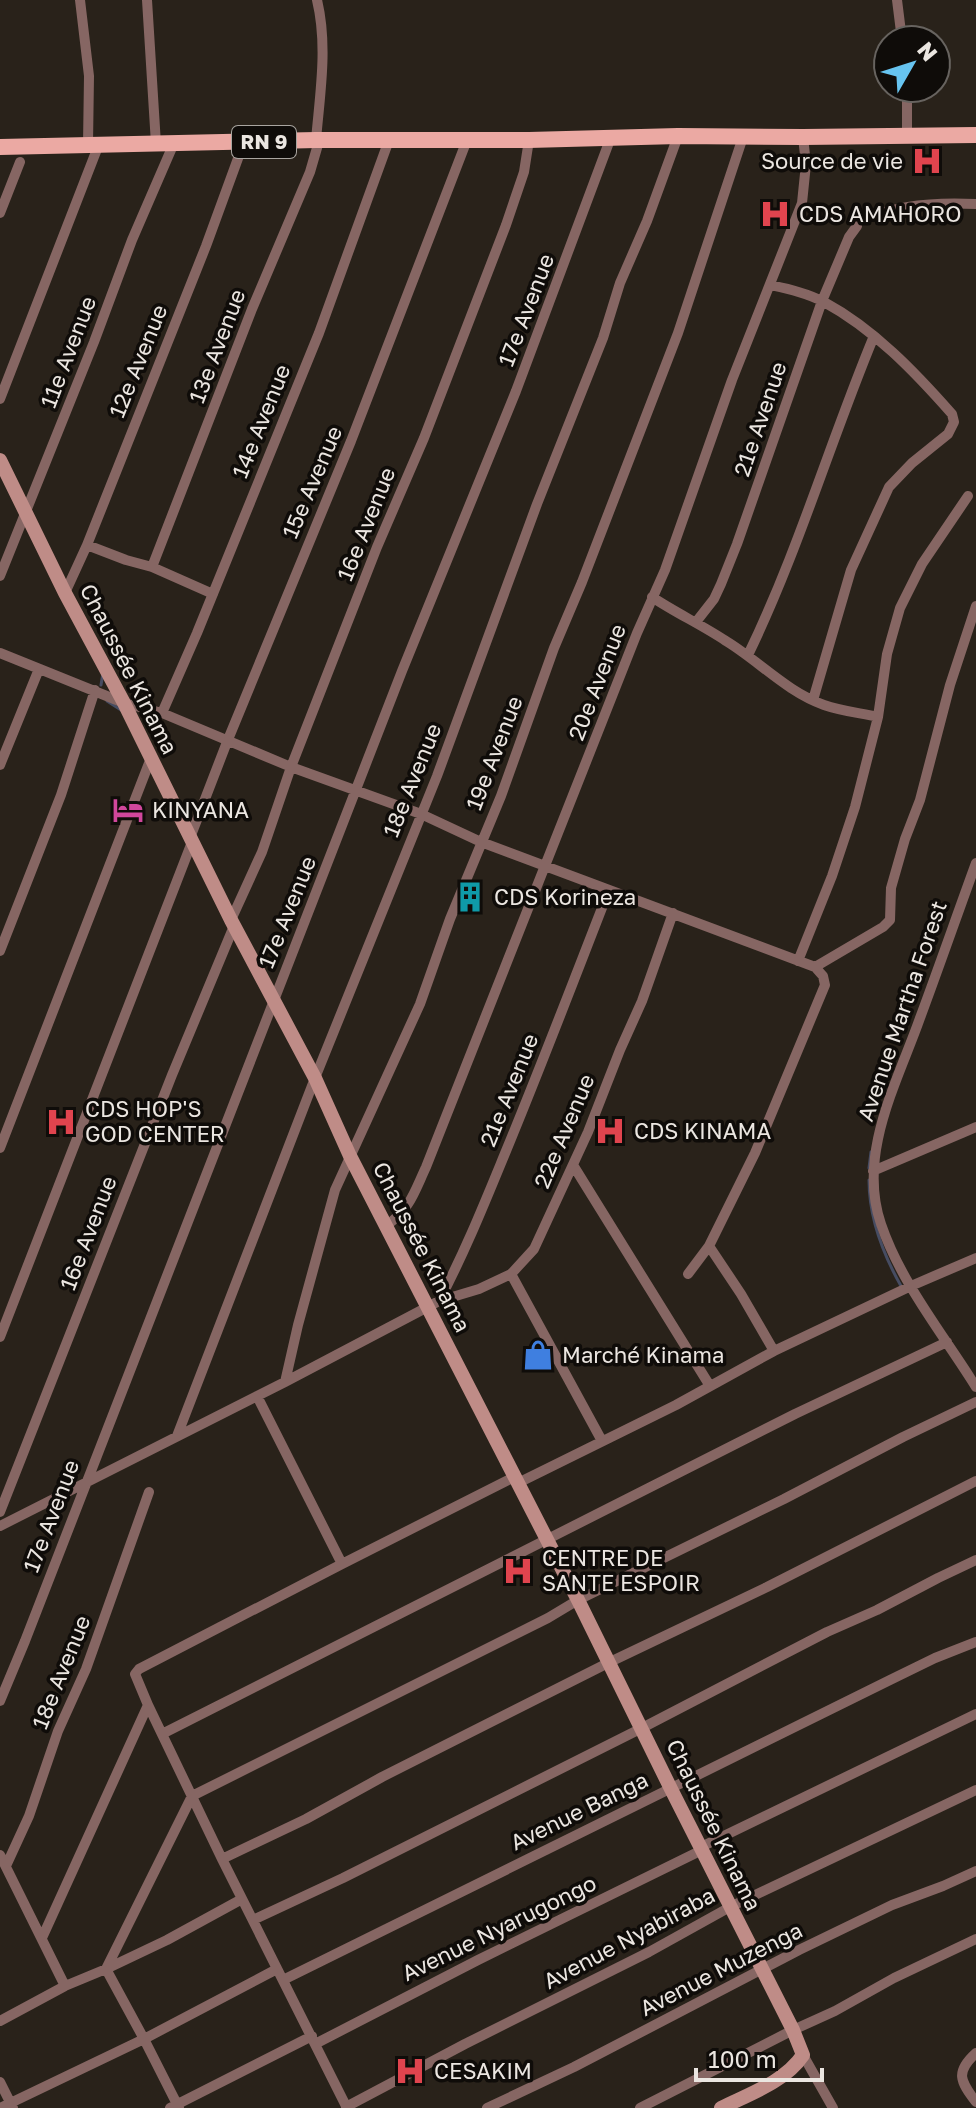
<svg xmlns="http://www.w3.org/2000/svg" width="976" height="2108" font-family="'Golos Text',sans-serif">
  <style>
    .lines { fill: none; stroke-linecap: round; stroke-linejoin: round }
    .stream { stroke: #464c62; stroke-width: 3 }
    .street { stroke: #866663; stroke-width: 10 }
    .secondary { stroke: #bf8c87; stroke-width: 14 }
    .primary { stroke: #eba9a3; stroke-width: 16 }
    .labels { text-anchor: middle; stroke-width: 7; stroke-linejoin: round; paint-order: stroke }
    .shield { fill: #0f0c09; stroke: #a9a5a0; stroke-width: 2 }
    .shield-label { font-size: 20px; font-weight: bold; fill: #ebe6e1 }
    .poi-label { font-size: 22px; fill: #ebe6e1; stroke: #0f0c09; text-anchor: start }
    .street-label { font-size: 22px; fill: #ebe6e1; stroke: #0f0c09 }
  </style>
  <rect width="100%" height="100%" fill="#29221a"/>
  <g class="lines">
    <!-- stream -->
    <path class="stream" d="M101 685 103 673
      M107 701 121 710
      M869 1168 871 1152
      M869 1180C869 1217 883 1254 901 1286"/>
    <!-- street -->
    <path class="street" d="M80 0 89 76 88 144
      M147 0 156 144
      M897 0 902 40
      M907 136V88
      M316 140C320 93 328 46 317 0
      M0 213 20 162
      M866 218C899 205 940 202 976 204
      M770 285C788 289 807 293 824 302 874 329 915 372 952 414L954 422 948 434 912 463 889 487 851 570 813 700
      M0 399 99 144
      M87 545 126 560 152 567 213 594
      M152 567 252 309 310 172 319 141
      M0 576 94 342 132 240 174 143
      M65 593 87 545 206 246 244 142
      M652 597C676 613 702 625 726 641 759 661 787 692 824 705 841 711 860 713 878 717
      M696 622 714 599 721 584 737 544 822 301 849 237 857 226
      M0 653 124 703 162 713 291 767 421 814 481 842 815 967 823 976 825 985 755 1153 709 1246 688 1274
      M748 655C798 552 830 442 874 336
      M162 713 197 633 319 333 389 140
      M0 765 39 669
      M190 838 227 742 351 441 467 140
      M976 863C957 915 939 967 920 1018 897 1083 857 1154 881 1224 901 1283 943 1334 976 1387
      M231 920 262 852 291 767 377 547 424 438 506 225 524 172 529 140
      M0 951 61 795 95 690
      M798 961 832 876 855 807 878 717 887 654 900 608 922 564 968 496
      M815 967 883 927 890 920 891 888 905 839 920 800 950 685 976 606
      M0 1148 151 758
      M573 1165 710 1386
      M873 1171 976 1127
      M386 1226C411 1207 413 1195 426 1167L637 633 665 570 732 380 802 203 806 164 803 137
      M709 1246 741 1294 774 1351
      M511 1274 602 1441
      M439 1301C465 1252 485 1202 506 1151 542 1064 575 977 609 890
      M0 1337 192 842
      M285 1382 298 1325 335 1190 420 1004 450 919 501 796 554 648 582 582 678 333 743 137
      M257 1396 342 1564
      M177 1436 315 1078 437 776 537 504 603 338 620 283 647 221 678 136
      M518 1483 676 1405 774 1351 911 1286 976 1258
      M0 1512 172 1075 234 926
      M0 1526 285 1382 439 1301 479 1289 511 1274 534 1249 588 1132 620 1050 642 1001 673 913
      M0 1701 25 1641 402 671 516 391 611 137
      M162 1734 795 1414 947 1342
      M701 1847 976 1714
      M0 1855 65 1986
      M222 1859 306 1819 382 1777 610 1662 767 1587 976 1481
      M6 1866 29 1816 58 1731 86 1669 149 1492
      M253 1920 343 1878 642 1728 827 1632 877 1610 938 1578 976 1560
      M42 1938 148 1705
      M283 1980 890 1680 935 1658 976 1642
      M0 2021 65 1986 106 1969 167 1940 242 1899
      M315 2044 478 1960 702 1850
      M976 2053C955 2072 960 2081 976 2102
      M803 2055 833 2108
      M0 2082 13 2108
      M346 2107 465 2044 649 1952 730 1907 976 1790
      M0 2108 144 2039 277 1969
      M170 2108 312 2036
      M179 2108 144 2039 106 1969 192 1796 548 1618 578 1600 784 1499 903 1437 976 1402
      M347 2108 222 1859 148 1705 135 1674 139 1669 342 1564 514 1477
      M487 2108 574 2067 799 1950 892 1905 943 1886 976 1871
      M640 2108 793 2030 835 2011 894 1978 976 1939"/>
    <!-- secondary -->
    <path class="secondary" d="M0 460 65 593 124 703 231 920 315 1078 350 1156 578 1600 671 1789 793 2030 803 2055C785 2082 749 2094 721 2108"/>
    <!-- primary -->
    <path class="primary" d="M0 147 316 140H529L678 136 803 137 976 135"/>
  </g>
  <!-- icons -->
  <defs>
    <g id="hospital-bare" transform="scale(2.4)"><path d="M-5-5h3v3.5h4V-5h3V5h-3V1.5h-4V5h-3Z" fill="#e0444e" stroke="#0f0c09" stroke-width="2.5" paint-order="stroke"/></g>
    <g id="hotel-bare" transform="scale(2.4)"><path d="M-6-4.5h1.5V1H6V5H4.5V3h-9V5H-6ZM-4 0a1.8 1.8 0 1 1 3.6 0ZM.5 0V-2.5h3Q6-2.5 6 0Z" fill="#d1479c" stroke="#0f0c09" stroke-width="2.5" paint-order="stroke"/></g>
    <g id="building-bare" transform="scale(2.4)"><path d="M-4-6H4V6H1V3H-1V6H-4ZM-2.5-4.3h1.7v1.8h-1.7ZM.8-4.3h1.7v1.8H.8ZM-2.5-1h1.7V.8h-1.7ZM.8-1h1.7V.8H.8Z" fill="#0f9aa8" stroke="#0f0c09" stroke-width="2.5" paint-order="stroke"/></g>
    <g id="shop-bare" transform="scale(2.4)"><path d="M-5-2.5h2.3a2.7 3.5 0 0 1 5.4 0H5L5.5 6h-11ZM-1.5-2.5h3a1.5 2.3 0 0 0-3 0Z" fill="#3f7fe0" stroke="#0f0c09" stroke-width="2.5" paint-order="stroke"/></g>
  </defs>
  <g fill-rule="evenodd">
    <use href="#hospital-bare" x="927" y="161"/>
    <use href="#hospital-bare" x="775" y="214"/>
    <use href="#hotel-bare" x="128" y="810"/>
    <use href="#building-bare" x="470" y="897"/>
    <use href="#hospital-bare" x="61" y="1122"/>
    <use href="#hospital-bare" x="610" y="1131"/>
    <use href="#shop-bare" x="538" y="1355"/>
    <use href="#hospital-bare" x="518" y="1571"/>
    <use href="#hospital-bare" x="410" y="2071"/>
  </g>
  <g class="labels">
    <!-- shield labels -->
    <rect class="shield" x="232" y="126" width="64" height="32" rx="6"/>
    <g class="shield-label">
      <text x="264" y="149">RN 9</text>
    </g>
    <!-- poi labels -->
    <g class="poi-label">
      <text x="903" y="169" text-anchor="end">Source de vie</text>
      <text x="799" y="222">CDS AMAHORO</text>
      <text x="152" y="818">KINYANA</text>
      <text x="494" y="905">CDS Korineza</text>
      <text x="85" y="1117">CDS HOP'S<tspan x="85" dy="25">GOD CENTER</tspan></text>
      <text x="634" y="1139">CDS KINAMA</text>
      <text x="562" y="1363">Marché Kinama</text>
      <text x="542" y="1566">CENTRE DE<tspan x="542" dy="25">SANTE ESPOIR</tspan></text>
      <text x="434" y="2079">CESAKIM</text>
    </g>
    <!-- street labels -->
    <g class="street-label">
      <text transform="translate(526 310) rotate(-69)" y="8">17e Avenue</text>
      <text transform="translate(217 346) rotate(-69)" y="8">13e Avenue</text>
      <text transform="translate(68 352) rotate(-69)" y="8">11e Avenue</text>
      <text transform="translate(138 361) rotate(-68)" y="8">12e Avenue</text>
      <text transform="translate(760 419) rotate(-71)" y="8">21e Avenue</text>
      <text transform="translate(261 421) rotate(-68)" y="8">14e Avenue</text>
      <text transform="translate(312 482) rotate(-67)" y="8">15e Avenue</text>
      <text transform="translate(366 524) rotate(-68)" y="8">16e Avenue</text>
      <text transform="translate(129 669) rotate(63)" y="8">Chaussée Kinama</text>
      <text transform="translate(597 682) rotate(-69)" y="8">20e Avenue</text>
      <text transform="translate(494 753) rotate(-69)" y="8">19e Avenue</text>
      <text transform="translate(412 780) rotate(-68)" y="8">18e Avenue</text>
      <text transform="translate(287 912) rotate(-68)" y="8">17e Avenue</text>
      <text transform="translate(902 1011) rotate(-71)" y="8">Avenue Martha Forest</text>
      <text transform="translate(509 1090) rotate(-68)" y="8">21e Avenue</text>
      <text transform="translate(564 1131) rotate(-67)" y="8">22e Avenue</text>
      <text transform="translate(88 1233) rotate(-69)" y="8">16e Avenue</text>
      <text transform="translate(422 1247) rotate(63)" y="8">Chaussée Kinama</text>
      <text transform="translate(51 1516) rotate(-69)" y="8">17e Avenue</text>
      <text transform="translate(61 1672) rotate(-68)" y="8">18e Avenue</text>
      <text transform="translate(579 1811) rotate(-26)" y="8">Avenue Banga</text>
      <text transform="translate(714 1825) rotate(64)" y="8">Chaussée Kinama</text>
      <text transform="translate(499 1928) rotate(-26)" y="8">Avenue Nyarugongo</text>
      <text transform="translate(629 1938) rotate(-28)" y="8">Avenue Nyabiraba</text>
      <text transform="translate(721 1969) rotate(-27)" y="8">Avenue Muzenga</text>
    </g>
  </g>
  <!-- north arrow -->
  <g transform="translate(912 64) rotate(51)"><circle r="38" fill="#0f0c09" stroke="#67635f" stroke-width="2"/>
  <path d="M0-6L14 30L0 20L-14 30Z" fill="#67c4f0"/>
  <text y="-12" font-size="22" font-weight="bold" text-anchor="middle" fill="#ebe6e1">N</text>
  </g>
  <!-- scale -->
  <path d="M696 2068v12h126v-12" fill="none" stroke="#ebe6e1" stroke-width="4"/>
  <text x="708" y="2068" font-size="24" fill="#ebe6e1" stroke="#0f0c09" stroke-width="6" paint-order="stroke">100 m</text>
</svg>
